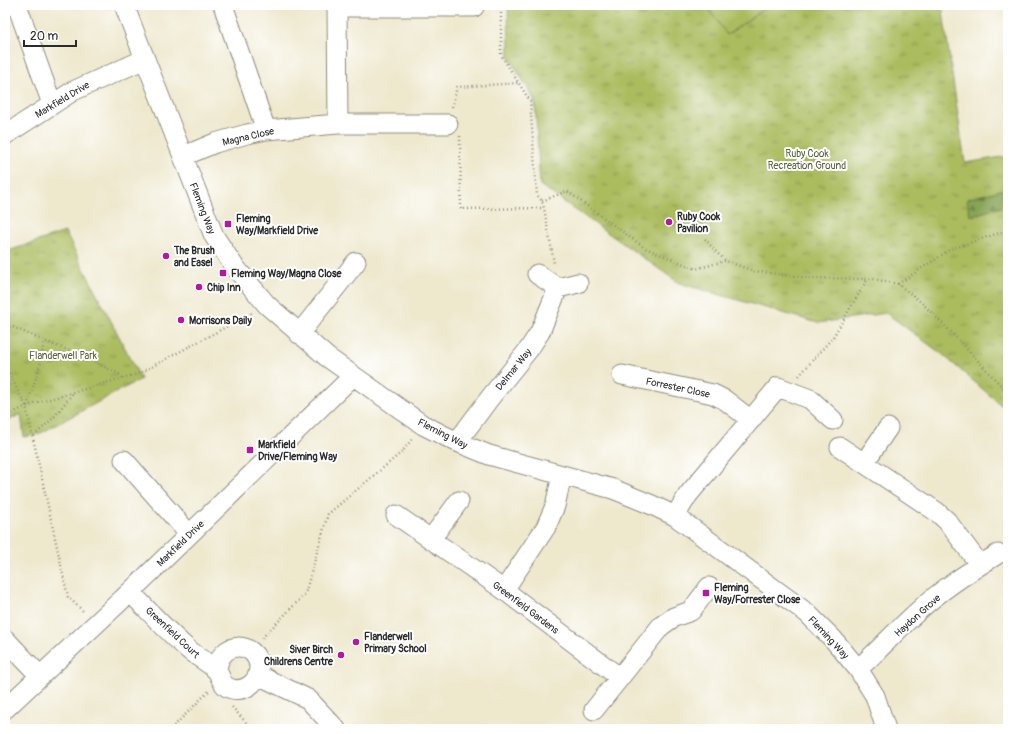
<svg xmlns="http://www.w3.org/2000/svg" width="1013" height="734" font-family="Pangolin,sans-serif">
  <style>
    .grass { fill: url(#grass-tufts); stroke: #6b7445 }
    .forest { fill: url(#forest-firs); stroke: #5a6840 }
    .pitch { fill: #abbc5f; stroke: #6b7445 }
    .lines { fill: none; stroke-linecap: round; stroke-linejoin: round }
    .minor-casing { stroke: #8c8a7c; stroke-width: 21 }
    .path { stroke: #8c8a7c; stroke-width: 2.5; stroke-dasharray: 1 3; stroke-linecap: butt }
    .minor { stroke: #fff; stroke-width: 19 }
    .poi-dot { fill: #b5179e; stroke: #fff; stroke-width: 1.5 }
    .labels { text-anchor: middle; stroke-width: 4; stroke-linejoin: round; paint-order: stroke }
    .street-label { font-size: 10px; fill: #2b2b2b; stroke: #fff }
    .park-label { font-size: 10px; fill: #585e3d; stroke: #fff }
    .poi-label { font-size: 10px; font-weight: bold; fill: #2b2b2b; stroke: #fff; text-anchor: start }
  </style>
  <defs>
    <pattern id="grass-tufts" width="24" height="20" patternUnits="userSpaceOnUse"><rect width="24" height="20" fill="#abbc5f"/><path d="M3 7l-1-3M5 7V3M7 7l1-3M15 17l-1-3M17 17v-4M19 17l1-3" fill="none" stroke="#8b994f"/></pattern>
    <pattern id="forest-firs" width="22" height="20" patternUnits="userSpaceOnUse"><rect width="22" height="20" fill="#88a456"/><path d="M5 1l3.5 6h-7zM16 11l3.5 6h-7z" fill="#6f8647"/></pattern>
  </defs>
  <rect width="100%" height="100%" fill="#fff"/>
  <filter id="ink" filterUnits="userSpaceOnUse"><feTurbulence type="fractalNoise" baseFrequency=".025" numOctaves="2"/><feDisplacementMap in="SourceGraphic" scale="8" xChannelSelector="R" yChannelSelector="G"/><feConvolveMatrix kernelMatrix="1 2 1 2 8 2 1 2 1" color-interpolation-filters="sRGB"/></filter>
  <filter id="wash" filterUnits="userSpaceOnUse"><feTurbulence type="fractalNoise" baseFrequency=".012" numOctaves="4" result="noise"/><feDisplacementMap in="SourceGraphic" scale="16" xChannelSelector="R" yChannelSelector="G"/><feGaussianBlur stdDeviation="0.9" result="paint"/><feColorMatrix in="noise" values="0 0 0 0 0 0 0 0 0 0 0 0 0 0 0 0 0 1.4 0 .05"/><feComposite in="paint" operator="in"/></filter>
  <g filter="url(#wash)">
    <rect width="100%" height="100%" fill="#eee8cd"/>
    <!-- grass -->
    <path class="grass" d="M508 5H942L965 163 1008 156V411L942 354 886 313 818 323 679 283 540 185 535 101 509 57Z
      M65 232 141 379 39 434 24 437 21 414 5 422V391L12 387 5 374V252Z"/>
    <!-- forest -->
    <path class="forest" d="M1008 188V205L970 216 967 199Z"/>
    <!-- pitch -->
    <path class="pitch" d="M706 5H769L727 35Z"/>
  </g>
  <g filter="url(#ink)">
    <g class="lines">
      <!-- minor casing -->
      <g class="minor-casing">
        <path id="minor" d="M17 5 52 104
          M124 5 214 236 234 266 267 305 327 357 423 425 457 442 489 455 613 489 652 505 675 516 807 613 833 639 858 669 875 696 886 729
          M223 5 266 130
          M338 124 337 7H474
          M5 135 73 91 145 59
          M184 156 215 143 247 134 266 130 338 124H448
          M537 274 558 288 578 283
          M299 334 356 262
          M622 375 713 394 725 400 751 420
          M457 442 489 399 529 349 540 332 558 288
          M840 447 937 512 947 521 980 565
          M124 460 189 534
          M864 463 888 428
          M396 515 504 590 619 677
          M675 516 688 495 778 387 810 399 833 420
          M431 539 459 501
          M504 590 546 527 555 506 562 475
          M130 592C149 611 168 632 189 650 197 657 208 662 216 670 221 675 220 682 227 687 242 695 260 683 259 666 256 641 219 639 217 671
          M5 639 40 676
          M858 669C878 651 896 631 916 613 940 590 970 571 998 554
          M258 675 308 699 336 729
          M5 709 130 592 353 376
          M594 710 661 626 674 617 691 611 709 587"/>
      </g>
      <!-- path -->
      <path class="path" d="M501 5V55L530 101 537 195 542 201 544 208 554 263
        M452 107 457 87 518 83
        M460 136 461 209 544 208
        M542 201 567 191 645 248 696 269 725 261
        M705 239 717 253 726 261 754 271 809 278 874 279 898 284 922 303 953 334 1008 393
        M898 284 951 249 1008 230
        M5 327H13L44 341 76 353 119 374 122 378
        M5 366 26 406 68 597 83 611
        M799 376 833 337 867 280
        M27 406 41 362 44 341
        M5 417 26 406 140 373 252 313
        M34 436 54 417 73 393
        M262 638 305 594 328 514 402 452 413 438
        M232 707 252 729
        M171 729 209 691"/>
      <!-- minor -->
      <use href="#minor" class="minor"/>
    </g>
  </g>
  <!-- markers -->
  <g class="poi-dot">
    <circle cx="669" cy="222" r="4"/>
    <rect x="224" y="220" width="8" height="8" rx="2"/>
    <circle cx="166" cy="256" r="4"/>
    <rect x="219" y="269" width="8" height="8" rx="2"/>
    <circle cx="199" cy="287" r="4"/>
    <circle cx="181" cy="320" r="4"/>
    <rect x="246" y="446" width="8" height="8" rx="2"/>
    <rect x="702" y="589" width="8" height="8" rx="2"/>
    <circle cx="356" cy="642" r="4"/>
    <circle cx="341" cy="655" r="4"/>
  </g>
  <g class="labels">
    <!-- street labels -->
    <g class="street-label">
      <text transform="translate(62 99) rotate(-31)" y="4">Markfield Drive</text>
      <text transform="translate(248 136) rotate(-13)" y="4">Magna Close</text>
      <text transform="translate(203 208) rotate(69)" y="4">Fleming Way</text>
      <text transform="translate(513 369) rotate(-51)" y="4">Delmar Way</text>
      <text transform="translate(678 387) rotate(12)" y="4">Forrester Close</text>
      <text transform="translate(443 433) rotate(27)" y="4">Fleming Way</text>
      <text transform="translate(180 543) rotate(-44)" y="4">Markfield Drive</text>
      <text transform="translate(526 607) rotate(37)" y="4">Greenfield Gardens</text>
      <text transform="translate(917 615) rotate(-42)" y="4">Haydon Grove</text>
      <text transform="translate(173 632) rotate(43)" y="4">Greenfield Court</text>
      <text transform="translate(829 637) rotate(47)" y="4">Fleming Way</text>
    </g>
    <!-- park labels -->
    <g class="park-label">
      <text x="807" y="157">Ruby Cook<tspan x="807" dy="12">Recreation Ground</tspan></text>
      <text x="63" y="359">Flanderwell Park</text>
    </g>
    <!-- poi labels -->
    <g class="poi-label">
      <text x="677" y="220">Ruby Cook<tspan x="677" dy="12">Pavilion</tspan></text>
      <text x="236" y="222">Fleming<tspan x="236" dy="12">Way/Markfield Drive</tspan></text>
      <text x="174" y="254">The Brush<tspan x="174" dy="12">and Easel</tspan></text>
      <text x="231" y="277">Fleming Way/Magna Close</text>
      <text x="207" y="291">Chip Inn</text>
      <text x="189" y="324">Morrisons Daily</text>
      <text x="258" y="448">Markfield<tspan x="258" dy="12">Drive/Fleming Way</tspan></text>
      <text x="714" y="591">Fleming<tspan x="714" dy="12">Way/Forrester Close</tspan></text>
      <text x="364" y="640">Flanderwell<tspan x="364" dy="12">Primary School</tspan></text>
      <text x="333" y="653" text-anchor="end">Siver Birch<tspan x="333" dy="12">Childrens Centre</tspan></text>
    </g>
  </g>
  <!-- margin -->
  <rect width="1013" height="734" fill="none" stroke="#fff" stroke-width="20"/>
  <!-- scale -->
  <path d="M24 40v6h52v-6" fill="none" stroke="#2b2b2b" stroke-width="2"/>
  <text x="30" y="40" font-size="12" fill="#2b2b2b" stroke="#ffffff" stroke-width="3" paint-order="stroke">20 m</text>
</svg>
